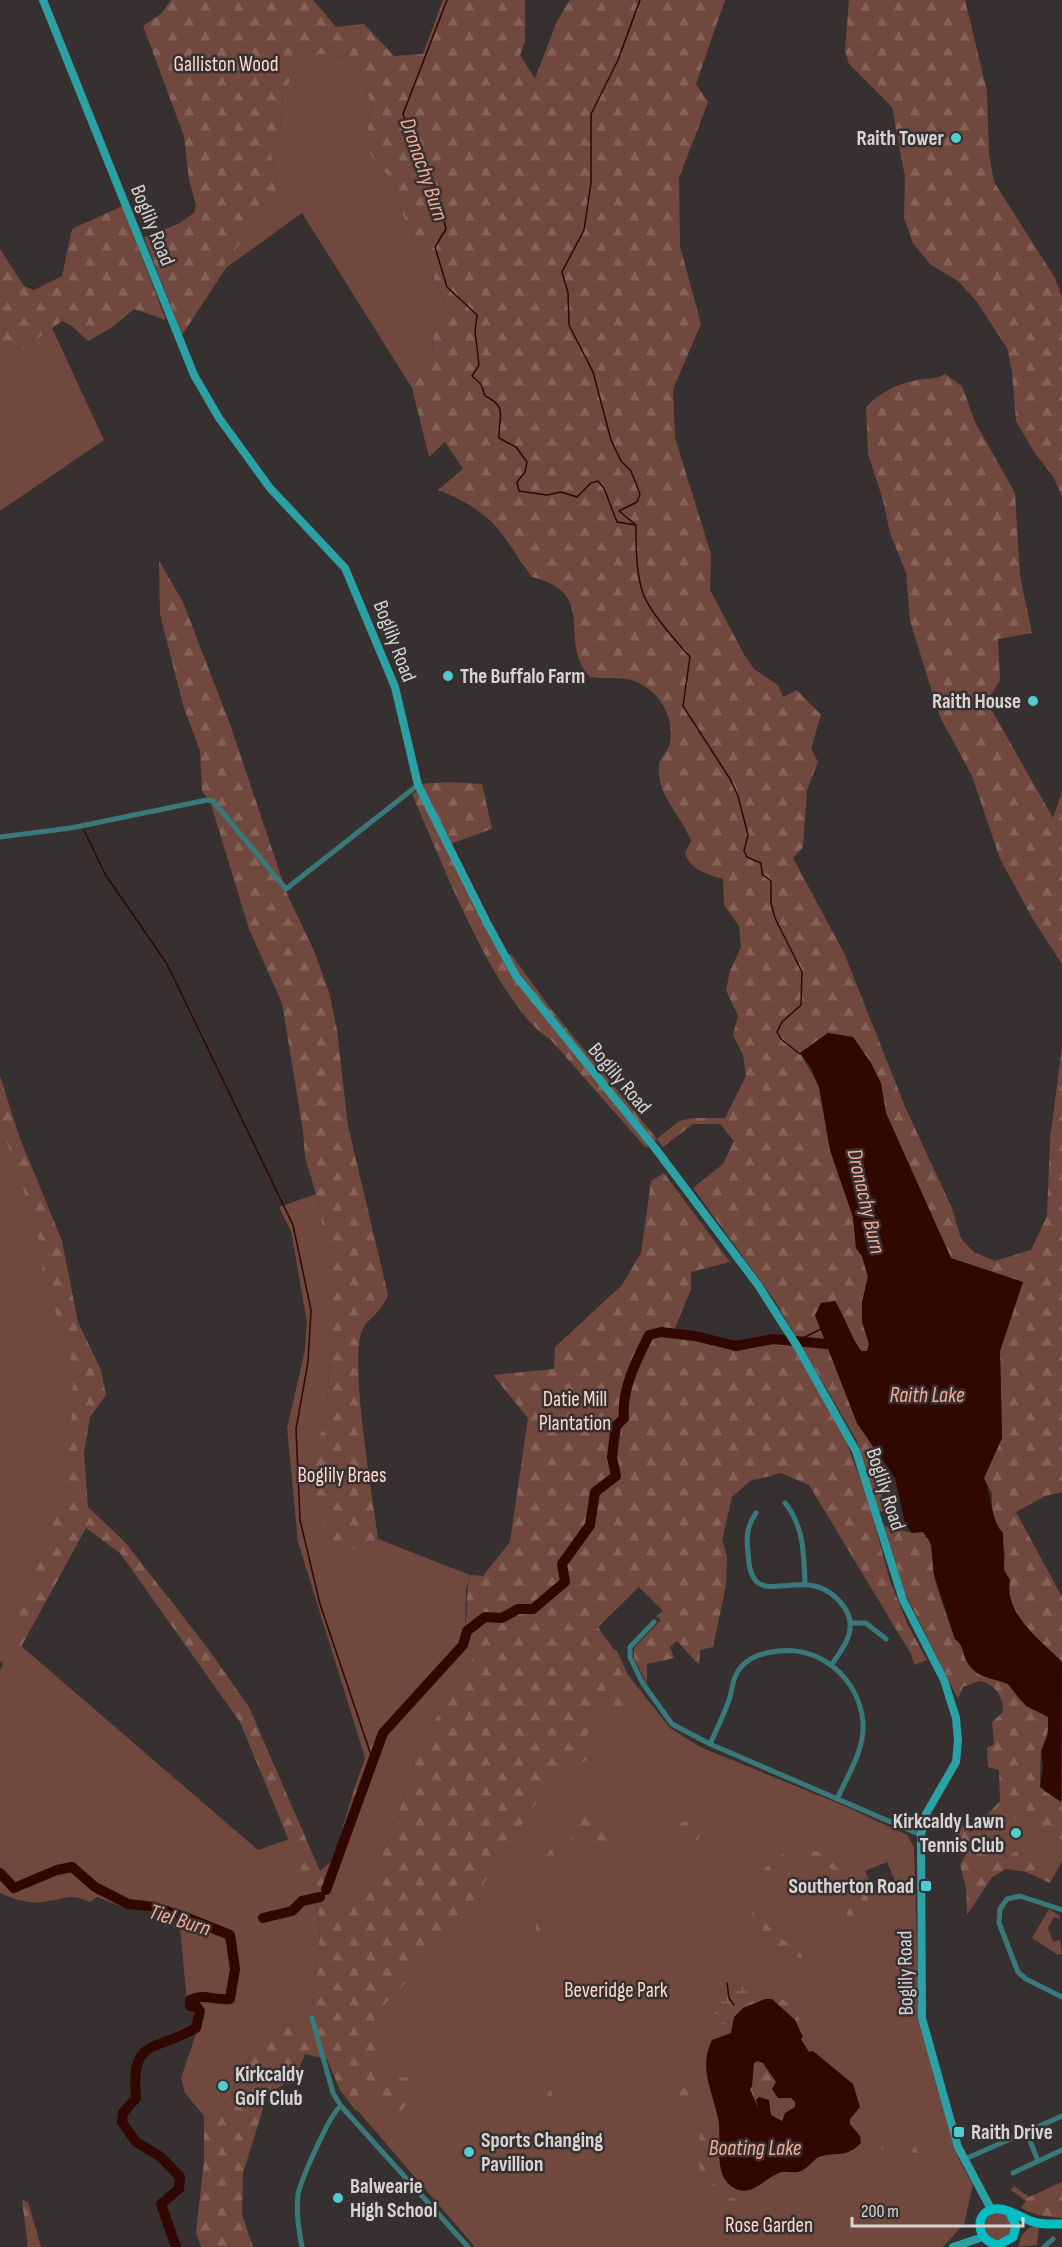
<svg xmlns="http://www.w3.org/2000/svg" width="1062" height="2247" font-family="'Sofia Sans Condensed',sans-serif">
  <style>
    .green { fill: #71483d; fill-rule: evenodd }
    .forest { fill: url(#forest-firs); fill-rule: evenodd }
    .wetland { fill: url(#wetland-marsh) }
    .water { fill: #300701; fill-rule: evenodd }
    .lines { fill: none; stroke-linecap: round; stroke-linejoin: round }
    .stream { stroke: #300701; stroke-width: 1.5 }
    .river { stroke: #300701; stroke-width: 10 }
    .minor { stroke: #39797c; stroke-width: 5 }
    .secondary { stroke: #2ba0a5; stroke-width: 8 }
    .primary { stroke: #00bec4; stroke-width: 9 }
    .poi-dot { fill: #51ccd1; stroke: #363130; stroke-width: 2 }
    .labels { text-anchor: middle; stroke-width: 5; stroke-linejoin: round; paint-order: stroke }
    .park-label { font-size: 21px; fill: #ffd8cd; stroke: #363130 }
    .poi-label { font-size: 21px; font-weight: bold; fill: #d7d4d3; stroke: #363130; text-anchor: start }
    .street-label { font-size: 21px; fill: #d7d4d3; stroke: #363130 }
    .water-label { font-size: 22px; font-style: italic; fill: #f5ab97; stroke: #363130 }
  </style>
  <defs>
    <pattern id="forest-firs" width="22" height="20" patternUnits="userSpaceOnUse" patternTransform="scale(1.5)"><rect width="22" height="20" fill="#71483d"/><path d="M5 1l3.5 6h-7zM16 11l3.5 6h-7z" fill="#846258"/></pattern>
    <pattern id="wetland-marsh" width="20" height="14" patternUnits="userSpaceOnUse" patternTransform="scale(1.5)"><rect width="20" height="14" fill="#71483d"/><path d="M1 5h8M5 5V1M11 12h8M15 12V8" fill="none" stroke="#846258"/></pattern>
  </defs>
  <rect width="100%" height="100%" fill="#363130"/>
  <!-- green -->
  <path class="green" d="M320 54 353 59 372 105 364 147 396 186 398 205 446 303 434 326 432 358 412 388 302 213 226 268 224 265 278 193 271 154 280 134 283 94 299 65Z
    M52 328 104 440 0 511V366Z
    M0 1101 39 1214 74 1362 77 1489 13 1639 258 1850 289 1839 318 1911 320 1935 310 2023 283 2015C253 2038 240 2075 225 2108L204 2116 185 2093 181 2078 198 2028 195 2014 187 2002 179 1917 125 1908 97 1897 90 1902C66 1892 66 1900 43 1902 29 1904 12 1899 0 1893V1670L3 1664 0 1661Z
    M316 1194 331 1267V1347L325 1429 312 1446 339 1556 378 1539 470 1575 466 1590 465 1627 458 1646 382 1727 366 1761 298 1542 287 1428 305 1350 307 1322 291 1231 279 1207Z
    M467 1644 474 1656 418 1748 397 1818 374 1870 342 1922 330 1891 386 1733Z
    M616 1649 628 1675 670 1728 700 1747 847 1807 907 1835 914 1847 919 2018 958 2158 973 2185 964 2224 943 2247H475L340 2090 329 1972ZM887 1862 895 1881 873 1890 865 1871Z
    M1000 1805 1020 1825 1025 1822 1061 1840 1047 1867 1016 1851 1008 1858 979 1827Z
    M1049 1909 1060 1916 1059 1919 1054 1917 1048 1928 1053 1942 1060 1940 1062 1954 1058 1955 1032 1938Z
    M984 2227a14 14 0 1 1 28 0a14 14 0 1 1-28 0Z
    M1030 2227H1039L1037 2245 1018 2247 1022 2235Z"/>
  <!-- forest -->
  <path class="forest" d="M171 0H313L336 27 364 24 394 56 423 54 443 0H525V41L520 55 535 79 557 21 570 0H725L696 84 708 102 679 178 680 246 701 324 673 389 675 438 711 554 710 590 745 656 754 669 778 685 783 697 797 690 821 715 811 748 818 762 807 790 803 847 793 858 844 953 906 1109 952 1208 961 1239 975 1253 995 1261 1031 1250 1047 1216 1050 1140 1062 1047V1492L1045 1496 1016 1512 1062 1597V1662C1041 1641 1003 1613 1010 1580L1004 1570 1005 1552 992 1509V1493L984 1478 1002 1438 1000 1351 1022 1282 951 1259 886 1113 871 1063 853 1037 828 1033 800 1053 819 1087 830 1150 853 1217 856 1248 862 1256 868 1277 862 1302 869 1344 867 1351H862C851 1343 844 1315 835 1301L815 1315 857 1423 883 1462 877 1481 886 1510 879 1512 856 1439 775 1301 693 1188 723 1164 734 1141 720 1124H693L663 1147 657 1139 646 1148 550 1039C497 1007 439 855 412 794L417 791 502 959 511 954 551 1009 657 1139 679 1121 692 1118H725L746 1076 743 1055 733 1035 738 1016 726 990 730 971 741 947 739 926 724 905 723 879C707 874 690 870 685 853L691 841C683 817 656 795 659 766 659 759 667 752 669 746 677 716 656 685 627 679 615 677 602 679 590 677 556 639 600 594 532 577 498 529 495 513 438 490L463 469 445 442 429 457 412 388 432 358 434 326 446 303 398 205 396 186 364 147 372 105 353 59 320 54 299 65 283 94 280 134 271 154 278 193 224 265 226 268 182 335 144 237 178 224 194 213 196 205 189 180 184 136 143 26 162 13Z
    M849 0H965L987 91 989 154 994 182 1055 278 1062 297V497L1053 476 1034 452 1016 421 1012 372 1007 348 977 302 958 281 931 265 913 243 904 218 905 177 892 107 849 64 845 51Z
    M122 206 166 320 134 309 111 328 88 341 72 326 62 321 0 366V249L24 286 34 290 62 276 72 229Z
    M945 374 962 386 975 422 1015 493 1020 576 1032 633 998 639 1000 680 987 702 1053 818 1062 792V964L1034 921 1000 859 972 776 940 717 910 621 906 573 890 533 883 500 868 454 866 407C880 392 897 384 917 380 928 378 934 380 945 374Z
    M159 561 183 602 231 727 287 894 314 951 329 992 337 1030 348 1126 388 1295C381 1314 366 1319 362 1331 349 1363 373 1498 378 1539L339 1556 331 1551 314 1481 312 1446 325 1428 331 1348V1267L316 1194 305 1157 303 1131 282 1003 249 929 210 801 202 791 200 751 183 705 160 614Z
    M447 782 482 784 492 829 450 844 421 784Z
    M0 1076 19 1136 62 1241 78 1322 101 1370 106 1395 90 1417 84 1453 88 1507 125 1542 206 1646 249 1707 320 1871 333 1860C346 1821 359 1759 382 1727 402 1700 441 1673 458 1646 471 1624 464 1598 470 1575L483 1576 510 1542 528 1418 493 1375 554 1369 555 1347 622 1285 641 1253 651 1181 664 1173 730 1262 691 1272V1289L675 1328 731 1342 744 1349 773 1340 790 1342 842 1430 868 1500 890 1581 908 1625 927 1660 914 1665 911 1654 809 1485 781 1473 750 1481 732 1497 722 1540 727 1556 726 1585 713 1647 700 1650 699 1665 677 1641 670 1647 674 1658 647 1664V1684L634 1658V1648L661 1620 656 1616 663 1611 639 1587 598 1627C622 1662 628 1662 628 1707H600L583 1744 595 1755 563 1774 533 1807 449 1938 379 2010 375 2057 393 2077 420 2078 424 2085 414 2092 398 2117 376 2093 356 2111 340 2090 327 2059 305 2054C297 2076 290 2083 268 2093L243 2173 242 2214 253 2247H201L196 2233 204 2161V2116L225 2108C240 2075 253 2038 283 2015L310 2023 320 1935 318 1911 240 1722 120 1553 86 1528 21 1647 13 1639 20 1610 48 1541 64 1484 72 1415 73 1380 70 1353 43 1275 37 1228 0 1123ZM467 1644 474 1656 418 1748 397 1818 374 1870 342 1921 330 1891 386 1733Z
    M884 1526 912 1533 923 1531C935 1543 931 1561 934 1576 939 1597 948 1618 955 1639 965 1646 962 1656 969 1665 980 1677 994 1678 1008 1684L1020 1700 1048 1717C1050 1730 1045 1738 1042 1750 1040 1755 1040 1775 1040 1783L1044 1791 1060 1801 1062 1799V1861L1050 1883 1026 1872 1006 1869 992 1877 967 1915 966 1888 960 1865 970 1847 950 1829 958 1822 971 1832 1000 1801 999 1770 988 1767 987 1748 994 1744 992 1722 1003 1712C1003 1697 995 1683 979 1681L963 1687 958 1699 904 1591ZM1000 1805 1020 1825 1023 1826 1025 1822 1061 1840 1047 1866 1016 1851 1007 1858 979 1827Z
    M592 1811C603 1812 612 1820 612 1832L605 1846 586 1849 572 1841C568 1825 578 1816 592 1811Z
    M676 1833a12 12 0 1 1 24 0a12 12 0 1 1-24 0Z
    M536 1856a9 9 0 1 1 18 0a9 9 0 1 1-18 0Z
    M805 1849 829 1854 845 1865 853 1864 858 1873C830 1879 824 1853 791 1861L788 1851Z
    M784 1853 788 1863C765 1875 760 1894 763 1918L754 1921C746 1892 758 1868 784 1853Z
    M865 1891 872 1911 860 1916 843 1944 827 1955 823 1944C853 1928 840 1905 865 1891Z
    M536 1927a12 12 0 1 1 24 0a12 12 0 1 1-24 0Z
    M765 1922C779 1941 795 1952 820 1946L823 1956C794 1962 769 1953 755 1925Z
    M767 1990 790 2004 806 2030 800 2031 785 2009 765 1999 743 2008Z
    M758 2061 775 2078 778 2098H791C799 2107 789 2114 782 2121L771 2115 770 2111 760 2106 757 2107 750 2089 752 2086 754 2062Z
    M684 2077 695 2095 684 2108C677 2100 678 2086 684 2077Z
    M532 2095a10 10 0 1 1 20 0a10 10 0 1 1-20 0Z
    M707 2127 711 2178 719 2192 742 2202 741 2205C703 2213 691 2155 702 2128Z
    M891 2140 915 2143 918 2153 880 2149 883 2144Z
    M1062 2182V2218L1037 2215 1021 2208 1026 2201 1011 2190 1014 2186 1029 2197Z
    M22 2200 28 2202 41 2247H28Z"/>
  <!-- wetland -->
  <path class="wetland" d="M736 1982 743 1985 748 1993 731 2008 723 2026 719 2027 714 2018 719 1993 726 1988 727 1983Z"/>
  <!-- water -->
  <path class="water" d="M828 1033 853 1037 871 1063 881 1083 886 1113 951 1258 1023 1282 1000 1351 1002 1438 984 1478C993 1496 989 1518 1003 1533L1004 1570 1010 1580C1003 1613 1041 1641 1062 1662L1061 1802 1040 1787 1043 1766 1041 1751 1048 1734V1717L1026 1706 1008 1684C994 1678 979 1679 969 1665 962 1656 965 1646 955 1639L934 1574 931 1544 923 1532 912 1533 905 1523 895 1478 857 1423 815 1315 821 1303 835 1301C843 1313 855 1346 862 1351H867L869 1344 862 1322V1302L868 1277 862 1256 856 1248 853 1217 830 1150 819 1087 811 1068 800 1053Z
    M765 1999H772L795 2020 803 2037 801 2039 809 2052 813 2051 853 2084 860 2107 850 2119V2124L860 2136 861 2143C845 2159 837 2151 819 2157 813 2160 808 2168 801 2171 794 2174 786 2170 779 2173 765 2178 751 2198 734 2188 713 2176 721 2144 719 2124 715 2095 697 2070 712 2040L731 2033 734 2017 743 2008ZM758 2061 763 2063 776 2082 772 2089 778 2098H791L795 2102V2107L785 2113 782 2121 771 2115 769 2100 759 2097 756 2100 758 2108 750 2089 752 2086 754 2063Z"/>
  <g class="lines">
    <!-- stream -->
    <path class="stream" d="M447 0 403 114 420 161 436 187 446 229 435 247 447 287 477 315 475 331 479 365 472 376 481 384 485 396C509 407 498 417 499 438L516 447 527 462 525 472 517 482 519 491 547 495 561 492 577 497 591 483 598 481 604 488 617 522 636 525
      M636 525 619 511 637 502 640 494 631 471 621 461 611 440 593 372 569 325 568 293 562 272 584 230 591 183V114L618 60 640 0
      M636 526C636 547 636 576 644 596 653 616 676 641 690 657L683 706 730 779 738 796 748 835 744 851 747 857 761 863 762 874 771 881V903L775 918 802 972 801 1005 782 1022 777 1032 781 1039 800 1054
      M84 830 105 874 167 964 293 1225 311 1310 308 1362 296 1429 300 1520 320 1604 373 1761
      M797 1341 821 1329
      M727 1983 729 1998 734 2005"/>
    <!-- river -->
    <path class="river" d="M0 1873 14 1888 57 1870 72 1867 95 1887 128 1904 154 1907 185 1917 230 1935 235 1969 230 1999C215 2001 204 1993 190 2000V2006L197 2007 200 2011 196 2028C155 2052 130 2037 136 2098L123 2113 122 2122 136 2142 161 2157 180 2177 179 2189 161 2204 176 2247
      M326 1890 383 1733 463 1645 467 1631 485 1617 502 1618 518 1609H533L565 1582 562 1564 590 1525 595 1492 616 1476 612 1457 616 1426 624 1418C621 1390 637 1359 649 1335L661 1332 695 1336 736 1346 773 1339 827 1344
      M263 1918 292 1911 302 1901 320 1897"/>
    <!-- minor -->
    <path class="minor" d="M0 837 71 828 207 800 213 801 286 889 418 785
      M785 1503C804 1526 804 1555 805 1584
      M756 1513C747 1526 746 1536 748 1552 749 1562 749 1574 757 1582 773 1597 816 1566 844 1607 859 1628 844 1647 832 1664
      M654 1622 630 1647V1657L642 1682 672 1724 710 1744 921 1835
      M852 1623H866L886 1639
      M710 1744C717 1728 725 1713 730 1697 733 1686 733 1676 741 1667 751 1656 763 1653 778 1651 821 1646 859 1679 863 1722 865 1749 848 1775 837 1799
      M1062 1910 1020 1896 1007 1899 1000 1909 999 1923 1018 1972 1026 1979 1062 1997
      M312 2018 333 2093 341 2106 468 2247
      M1027 2133 1038 2161
      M963 2160 1062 2116
      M1013 2173 1062 2150
      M302 2247C299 2230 296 2213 298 2195 300 2182 331 2111 341 2106
      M1044 2247 1053 2239"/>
    <!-- secondary -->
    <path class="secondary" d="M43 0 194 375 219 418 270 488 345 568 395 687 418 785 487 923 516 976 655 1148 758 1285 797 1346 856 1451 903 1600 944 1680 956 1718 958 1741 956 1762 926 1814 921 1835 922 2018 958 2147 991 2209
      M953 2247 983 2237"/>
    <!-- primary -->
    <path class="primary" d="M1010 2213 1016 2226 1013 2237 999 2245C977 2243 972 2212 995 2209 1007 2207 1023 2219 1034 2222 1042 2225 1053 2224 1062 2224"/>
  </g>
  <!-- markers -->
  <g class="poi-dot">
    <circle cx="956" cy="138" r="6"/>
    <circle cx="448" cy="676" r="6"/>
    <circle cx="1033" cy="701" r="6"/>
    <circle cx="1016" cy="1833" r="6"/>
    <rect x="920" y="1880" width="12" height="12" rx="3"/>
    <circle cx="223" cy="2086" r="6"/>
    <rect x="953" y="2126" width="12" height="12" rx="3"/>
    <circle cx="469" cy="2152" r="6"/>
    <circle cx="338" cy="2198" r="6"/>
  </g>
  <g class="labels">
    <!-- park labels -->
    <g class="park-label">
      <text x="226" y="71">Galliston Wood</text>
      <text x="575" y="1406">Datie Mill<tspan x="575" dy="24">Plantation</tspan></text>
      <text x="342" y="1482">Boglily Braes</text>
      <text x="616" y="1997">Beveridge Park</text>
      <text x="769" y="2232">Rose Garden</text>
    </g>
    <!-- poi labels -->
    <g class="poi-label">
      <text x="944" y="145" text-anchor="end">Raith Tower</text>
      <text x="460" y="683">The Buffalo Farm</text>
      <text x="1021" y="708" text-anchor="end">Raith House</text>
      <text x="1004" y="1828" text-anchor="end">Kirkcaldy Lawn<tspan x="1004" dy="24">Tennis Club</tspan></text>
      <text x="914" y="1893" text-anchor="end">Southerton Road</text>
      <text x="235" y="2081">Kirkcaldy<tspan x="235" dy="24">Golf Club</tspan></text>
      <text x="971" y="2139">Raith Drive</text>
      <text x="481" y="2147">Sports Changing<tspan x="481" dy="24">Pavillion</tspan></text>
      <text x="350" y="2193">Balwearie<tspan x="350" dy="24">High School</tspan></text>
    </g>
    <!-- street labels -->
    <g class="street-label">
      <text transform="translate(153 225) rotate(68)" y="7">Boglily Road</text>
      <text transform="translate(395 641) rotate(69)" y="7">Boglily Road</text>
      <text transform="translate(620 1078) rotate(50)" y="7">Boglily Road</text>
      <text transform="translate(886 1489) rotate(72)" y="7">Boglily Road</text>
      <text transform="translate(905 1973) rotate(-91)" y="7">Boglily Road</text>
    </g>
    <!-- water labels -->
    <g class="water-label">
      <text transform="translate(425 169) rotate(71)" y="8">Dronachy Burn</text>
      <text transform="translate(867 1201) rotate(77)" y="8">Dronachy Burn</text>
      <text x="927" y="1402">Raith Lake</text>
      <text transform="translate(180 1919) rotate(17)" y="8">Tiel Burn</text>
      <text x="755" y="2155">Boating Lake</text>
    </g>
  </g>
  <!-- scale -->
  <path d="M852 2217v9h171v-9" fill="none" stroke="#d7d4d3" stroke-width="3"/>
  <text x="861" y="2217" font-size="18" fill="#d7d4d3" stroke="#363130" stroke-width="4.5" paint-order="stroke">200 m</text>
</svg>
